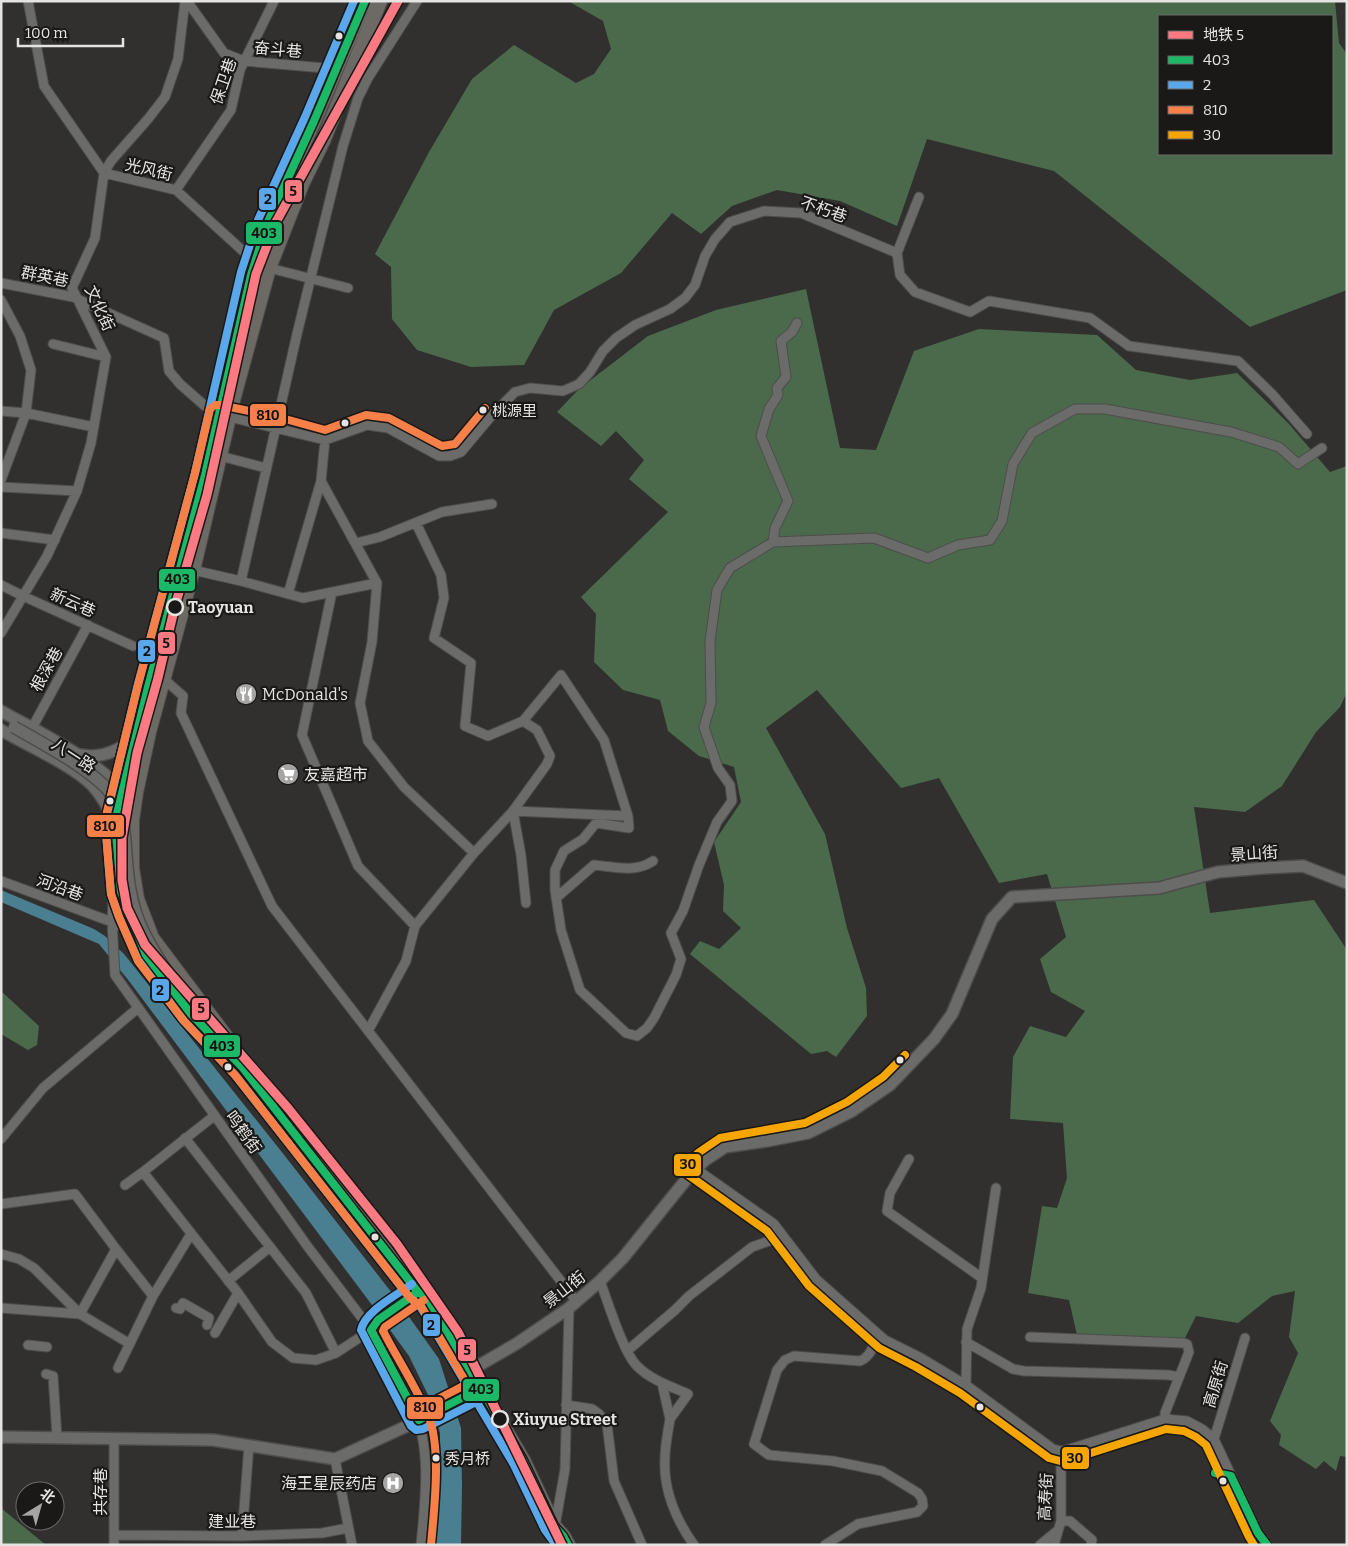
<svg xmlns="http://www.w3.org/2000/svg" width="1348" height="1546" font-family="Bitter,'Noto Sans SC',serif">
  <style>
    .forest { fill: #4a6a4b; fill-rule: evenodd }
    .water { fill: #4a7e91 }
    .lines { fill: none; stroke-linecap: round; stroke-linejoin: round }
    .street-casing { stroke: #4e4d4c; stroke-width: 11 }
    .secondary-casing { stroke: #4e4d4c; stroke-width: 14 }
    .primary-casing { stroke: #4e4d4c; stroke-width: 16 }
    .street { stroke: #6b6b6a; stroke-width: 9 }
    .secondary { stroke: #6b6b6a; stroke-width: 11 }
    .primary { stroke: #6d6a66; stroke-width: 14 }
    .secondary-bridge-casing { stroke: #4e4d4c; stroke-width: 14; stroke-linecap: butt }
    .secondary-bridge { stroke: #6b6b6a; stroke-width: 11 }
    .bus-1-casing { stroke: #1a1918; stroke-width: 11 }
    .bus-2-casing { stroke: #1a1918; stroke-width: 11 }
    .bus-3-casing { stroke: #1a1918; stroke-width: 11 }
    .bus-4-casing { stroke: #1a1918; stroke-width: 11 }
    .bus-1 { stroke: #1ab867; stroke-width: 8 }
    .bus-2 { stroke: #5aa8eb; stroke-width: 8 }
    .bus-3 { stroke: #f78048; stroke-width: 8 }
    .bus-4 { stroke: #f7a600; stroke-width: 8 }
    .metro-1-casing { stroke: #1a1918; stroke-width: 12 }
    .metro-1 { stroke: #fe7a83; stroke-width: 9 }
    .bus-dot { fill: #e5e4e2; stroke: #1a1918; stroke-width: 2 }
    .stop-dot { fill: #1a1918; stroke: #e5e4e2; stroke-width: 2.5 }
    .labels { text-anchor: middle; stroke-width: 4.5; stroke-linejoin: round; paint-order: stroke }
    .bus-label { font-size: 15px; fill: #e5e4e2; stroke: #1a1918; text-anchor: start }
    .street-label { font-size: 16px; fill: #e5e4e2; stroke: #1a1918 }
    .stop-label { font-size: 16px; font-weight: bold; fill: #e5e4e2; stroke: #1a1918; text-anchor: start }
    .poi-label { font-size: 16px; fill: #e5e4e2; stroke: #1a1918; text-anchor: start }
    .line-badge { stroke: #1a1918; stroke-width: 2 }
    .pale-badge-label { font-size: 14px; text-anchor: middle; font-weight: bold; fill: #111 }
  </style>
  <rect width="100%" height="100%" fill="#31302f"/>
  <!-- forest -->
  <path class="forest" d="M568 1H1335L1339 43 1347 54V290L1250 327 1054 171 927 139 897 226 840 201 777 190 732 206 701 234 672 213 621 273 554 310 524 365 471 367 417 350 392 319 391 267 375 254 429 152 472 79 514 45 576 83 594 74 611 49 603 21ZM1159 16H1332V154H1159Z
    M806 289 840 448 876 450 914 351 979 329 1097 335 1136 370 1190 380 1237 373 1289 424 1330 472 1347 466V692L1340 707 1316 732 1282 786 1245 812 1194 807 1210 913 1314 900 1347 950V1457L1340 1456 1336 1471 1324 1461 1316 1469 1279 1445 1281 1435 1270 1421 1298 1353 1289 1337 1295 1291 1272 1296 1238 1323 1196 1316 1185 1338 1077 1335 1069 1300 1028 1293 1042 1206 1057 1208 1067 1178 1063 1123 1010 1119 1013 1057 1030 1026 1066 1037 1085 1011 1051 992 1040 959 1066 937 1047 874 999 883 939 778 901 788 817 690 766 728 825 834 847 928 866 988 867 1016 836 1057 827 1051 811 1054 690 954 700 941 719 949 741 928 723 911 724 885 714 842 741 802 734 767 699 756 668 731 660 700 623 690 594 662 596 614 581 597 668 512 629 479 644 460 616 431 601 446 557 412 579 389 648 336 716 310Z
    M1 991 39 1026 37 1045 28 1050 1 1034Z
    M1 1508 46 1545H1Z"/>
  <!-- water -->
  <path class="water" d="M1 890 94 929 105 936 124 954 281 1151 392 1293 439 1359 461 1428 462 1487 461 1545H434L440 1485V1433L432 1403 409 1356 369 1301 129 981 99 944 1 902Z"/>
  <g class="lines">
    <!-- street casing -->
    <g class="street-casing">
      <path id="street" d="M28 1 44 86 104 173 176 190 255 262 269 268 348 288
        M187 1 224 53 244 61 336 69
        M176 190 231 110 240 70 274 1
        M897 253 900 275 915 292 970 312 989 301 1090 318 1129 346 1238 361 1272 394 1307 434
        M1 283 73 297 164 338 169 371 180 384 213 413 325 440 367 425 388 428 439 456H450L461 452 493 414 515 392 530 388 563 391 579 384 590 372 603 351 616 338 635 325 670 309 685 298 695 285 705 256 715 239 730 222 764 211 801 213 897 253 919 197
        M1 300 20 336 31 370 26 413 1 480
        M53 344 106 357
        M1 411 26 413 94 427
        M325 440 321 481 377 583
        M220 456 266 468
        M1 487 77 491
        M416 523 441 575 444 598 434 638 471 663 465 726 488 736 523 721 561 675 604 740 628 816 513 811 521 855 526 903
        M1 533 55 540
        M773 542 775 528 788 501 761 436 769 409 778 395 777 388 786 377 781 341 792 332 797 323
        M356 543 380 537 442 512 492 504
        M193 570 241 581 303 598 377 583 372 642 360 703 368 741 404 787 474 853
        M241 581 297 334 343 146 358 98 368 78 417 1
        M1 585 23 596 133 646
        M332 592 302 735 358 866 415 926 406 961 368 1031
        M288 594 321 481
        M1 633 47 556 77 491 91 443 106 357 72 288 95 238 104 173 111 161 148 119 165 97 178 59 185 1
        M164 679 183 696 181 713 272 906 577 1302
        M32 728 88 625
        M628 816 629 828 596 823 583 839 564 851 555 870V890L561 930 580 990 626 1033 637 1036 647 1028 654 1018 676 975 681 959 671 933 683 911 699 865 717 822 732 801 730 785 718 768 704 727 711 703 710 641 717 590 730 568 773 542 874 538 928 558 958 545 990 540 1002 521 1013 464 1032 433 1075 409H1105L1231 432 1279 447 1298 464 1322 448
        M114 875 112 922 115 975 308 1247 371 1330 414 1410C432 1450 425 1502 421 1545
        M1 881 112 922 136 933
        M556 898 594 865C614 867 636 873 653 861
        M415 926 474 853 513 811 547 764 550 756 537 730 523 721
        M214 1116 143 1172 238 1293 215 1333
        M185 1138 306 1293 336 1353
        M1 1139 43 1088 138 1008
        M909 1159 890 1193 887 1211 982 1278
        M696 1169 774 1224 816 1279 885 1340 921 1358 966 1385 1053 1449 1061 1451 1070 1449 1165 1419 1187 1421 1202 1429 1214 1439 1258 1533 1267 1545
        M125 1185 143 1172
        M1 1204 75 1194 116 1249
        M1 1254 19 1259 34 1268 80 1314 116 1249 153 1296 118 1368
        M228 1281 270 1247
        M600 1281C608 1302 623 1352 637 1366 651 1380 670 1386 688 1394L670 1419 662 1383
        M238 1293 272 1342 293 1358 316 1360 336 1353 371 1330 378 1320 418 1292
        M153 1296 191 1234
        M1 1308 80 1314 130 1344
        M176 1308 180 1309 183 1303 209 1318 207 1325
        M1030 1337 1183 1343 1187 1344 1189 1352 1165 1413V1419
        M966 1342 1013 1369 1024 1371 1169 1375 1178 1377
        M28 1345 47 1347
        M627 1351 675 1310 689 1296 752 1247 783 1236
        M46 1374 53 1376 57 1437
        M966 1385 967 1329 981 1288 996 1188
        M566 1405 592 1409 599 1414 607 1424 614 1481 642 1545
        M670 1419C668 1432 665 1445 665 1458 663 1489 676 1520 694 1545
        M1214 1439 1245 1338
        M335 1459 352 1545
        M1061 1521H1070L1092 1540 1091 1545
        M555 1526 565 1469 569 1308
        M115 1535 242 1536 322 1533 348 1528
        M242 1536 249 1445
        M114 1545V1440
        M825 1545 858 1524 917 1512 923 1506 922 1499 918 1493 882 1471 833 1461 769 1455 754 1444 777 1370 785 1360 794 1356 860 1361C872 1356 874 1344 877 1333
        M1040 1545 1057 1531
        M1054 1545 1061 1521V1451"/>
    </g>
    <!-- secondary casing -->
    <g class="secondary-casing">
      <path id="secondary" d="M1 711C31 728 113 768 125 798
        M1 730C28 746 73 765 93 786 103 797 109 809 115 822
        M81 755C103 759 121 750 137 735
        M471 1370 516 1344 569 1308 600 1281 623 1258 685 1181 704 1161 725 1147 767 1141 808 1133 852 1111 890 1085 934 1039 952 1014 992 919 1012 897 1159 888 1218 872 1264 868 1303 866 1347 883
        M1 1437 213 1440 335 1459 431 1415 481 1388"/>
    </g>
    <!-- primary casing -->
    <g class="primary-casing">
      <path id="primary" d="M208 1031 191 1014 146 955 136 933 121 892 115 822 148 687 205 475 251 275 267 224 314 121 365 1
        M238 1059 233 1046 152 938 137 899 132 868V820L136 792 149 732 193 570 233 400 269 268 302 184 323 141 380 1
        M234 1060 418 1292 428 1299 523 1460 554 1526 563 1536 568 1545
        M554 1526 553 1535 556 1545"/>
    </g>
    <!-- street -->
    <use href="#street" class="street"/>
    <!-- secondary -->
    <use href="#secondary" class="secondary"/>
    <!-- primary -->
    <use href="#primary" class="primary"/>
    <!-- secondary-bridge casing -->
    <g class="secondary-bridge-casing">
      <path id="secondary-bridge" d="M14 727C38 741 101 774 113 797 120 810 124 826 125 840 127 872 129 904 144 933 169 983 209 1024 243 1068"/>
    </g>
    <!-- secondary-bridge -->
    <use href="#secondary-bridge" class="secondary-bridge"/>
    <!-- bus-1 casing -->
    <g class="bus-1-casing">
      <path id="bus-1" d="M365 1 314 121 267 224 251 275 205 475 148 687 115 822 121 892 146 955 191 1014 243 1068 418 1292 428 1299 523 1460 554 1526 563 1536 568 1545
        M418 1292 378 1320 371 1330 419 1420 481 1388
        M1215 1473 1231 1476 1258 1533 1267 1545"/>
    </g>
    <!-- bus-2 casing -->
    <g class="bus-2-casing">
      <path id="bus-2" d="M354 1 305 117 258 220 241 272 195 473 138 684 105 822 111 894 119 917 138 960 183 1020 235 1075 410 1298 420 1306 514 1465 545 1530 556 1545
        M412 1284C397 1295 365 1311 361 1330L411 1426 416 1430 423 1429 486 1397"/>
    </g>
    <!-- bus-3 casing -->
    <g class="bus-3-casing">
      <path id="bus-3" d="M424 1300 385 1327 383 1331C397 1358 416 1387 428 1415 442 1448 434 1509 431 1545
        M415 1411 467 1384 421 1306 410 1298 235 1075 184 1021 138 961 119 917 111 894 105 820 138 685 195 473 210 409 215 405H220L278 417 325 430 366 415 389 418 442 446 455 444 485 408"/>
    </g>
    <!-- bus-4 casing -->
    <g class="bus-4-casing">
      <path id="bus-4" d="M905 1055 883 1077 847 1102 805 1123 720 1138 698 1153 689 1162 686 1168 687 1174 767 1231 809 1286 879 1348 916 1367 960 1393 1049 1458 1060 1461 1072 1459 1166 1429 1184 1431 1196 1437 1206 1445 1249 1537 1254 1545"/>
    </g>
    <!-- bus-1 -->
    <use href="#bus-1" class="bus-1"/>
    <!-- bus-2 -->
    <use href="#bus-2" class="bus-2"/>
    <!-- bus-3 -->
    <use href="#bus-3" class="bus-3"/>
    <!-- bus-4 -->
    <use href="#bus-4" class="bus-4"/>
    <!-- metro-1 casing -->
    <g class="metro-1-casing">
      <path id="metro-1" d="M398 1 276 222 256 274 207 495 175 606 158 678 137 753 122 838V880L127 908 145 945 288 1108 397 1244 458 1332 562 1545"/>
    </g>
    <!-- metro-1 -->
    <use href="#metro-1" class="metro-1"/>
  </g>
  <!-- icons -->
  <defs>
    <g id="restaurant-disc" transform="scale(1.125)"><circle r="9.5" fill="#a6a5a3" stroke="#1a1918"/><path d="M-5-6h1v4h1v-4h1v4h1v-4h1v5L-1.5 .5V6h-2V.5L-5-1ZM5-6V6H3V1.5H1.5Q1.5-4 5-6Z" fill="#fff"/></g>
    <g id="supermarket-disc" transform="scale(1.125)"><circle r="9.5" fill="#a6a5a3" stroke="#1a1918"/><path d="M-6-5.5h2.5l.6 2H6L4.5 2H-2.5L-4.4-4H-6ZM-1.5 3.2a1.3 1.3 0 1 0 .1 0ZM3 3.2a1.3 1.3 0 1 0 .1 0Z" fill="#fff"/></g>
    <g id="hospital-disc" transform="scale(1.125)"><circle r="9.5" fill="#a6a5a3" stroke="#1a1918"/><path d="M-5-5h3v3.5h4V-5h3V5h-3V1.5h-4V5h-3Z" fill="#fff"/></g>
  </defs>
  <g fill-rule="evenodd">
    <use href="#restaurant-disc" x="246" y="694"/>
    <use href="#supermarket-disc" x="288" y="774"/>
    <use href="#hospital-disc" x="393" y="1483"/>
  </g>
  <!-- markers -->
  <g class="bus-dot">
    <circle cx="339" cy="36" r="4.5"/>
    <circle cx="483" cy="410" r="4.5"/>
    <circle cx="345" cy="423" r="4.5"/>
    <circle cx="110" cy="801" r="4.5"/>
    <circle cx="900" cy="1060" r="4.5"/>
    <circle cx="228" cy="1067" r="4.5"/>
    <circle cx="375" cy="1237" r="4.5"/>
    <circle cx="980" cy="1407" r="4.5"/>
    <circle cx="436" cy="1458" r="4.5"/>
    <circle cx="1223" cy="1481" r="4.5"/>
  </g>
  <g class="stop-dot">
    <circle cx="175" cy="607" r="8"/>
    <circle cx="500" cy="1419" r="8"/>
  </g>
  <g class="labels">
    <!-- bus labels -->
    <g class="bus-label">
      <text x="492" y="416">桃源里</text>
      <text x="445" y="1464">秀月桥</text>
    </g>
    <!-- street labels -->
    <g class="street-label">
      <text transform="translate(278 49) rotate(5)" y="6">奋斗巷</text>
      <text transform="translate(223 81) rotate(-71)" y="6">保卫巷</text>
      <text transform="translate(149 169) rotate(13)" y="6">光风街</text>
      <text transform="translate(824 209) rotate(19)" y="6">不朽巷</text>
      <text transform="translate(45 276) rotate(11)" y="6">群英巷</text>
      <text transform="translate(100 308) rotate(65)" y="6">文化街</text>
      <text transform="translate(73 602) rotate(24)" y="6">新云巷</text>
      <text transform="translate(46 669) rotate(-61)" y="6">根深巷</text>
      <text transform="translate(74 755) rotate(33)" y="6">八一路</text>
      <text transform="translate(1254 853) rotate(-4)" y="6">景山街</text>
      <text transform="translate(60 887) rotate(20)" y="6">河沿巷</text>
      <text transform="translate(244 1132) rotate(54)" y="6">鸣鹤街</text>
      <text transform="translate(564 1289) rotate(-38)" y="6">景山街</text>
      <text transform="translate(1215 1384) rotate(-73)" y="6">高原街</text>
      <text transform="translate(100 1492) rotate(-90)" y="6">共存巷</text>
      <text transform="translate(1045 1497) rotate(-87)" y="6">高寿街</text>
      <text x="232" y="1527">建业巷</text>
    </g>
    <!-- stop labels -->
    <g class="stop-label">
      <text x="188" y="613">Taoyuan</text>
      <text x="513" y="1425">Xiuyue Street</text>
    </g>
    <!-- poi labels -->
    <g class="poi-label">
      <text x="262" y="700">McDonald's</text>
      <text x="304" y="780">友嘉超市</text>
      <text x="377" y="1489" text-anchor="end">海王星辰药店</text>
    </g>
  </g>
  <g class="line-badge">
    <rect x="284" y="179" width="19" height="24" rx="5" fill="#fe7a83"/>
    <rect x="258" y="187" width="19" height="24" rx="5" fill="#5aa8eb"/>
    <rect x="245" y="221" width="38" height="24" rx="5" fill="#1ab867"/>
    <rect x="249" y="403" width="38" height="24" rx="5" fill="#f78048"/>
    <rect x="158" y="568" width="38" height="24" rx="5" fill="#1ab867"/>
    <rect x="157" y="631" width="19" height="24" rx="5" fill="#fe7a83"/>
    <rect x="137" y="639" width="19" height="24" rx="5" fill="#5aa8eb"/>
    <rect x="86" y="814" width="39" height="24" rx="5" fill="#f78048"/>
    <rect x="151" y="978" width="19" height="24" rx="5" fill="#5aa8eb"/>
    <rect x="191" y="997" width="19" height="24" rx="5" fill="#fe7a83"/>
    <rect x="203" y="1034" width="38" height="24" rx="5" fill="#1ab867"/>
    <rect x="673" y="1153" width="29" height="24" rx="5" fill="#f7a600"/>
    <rect x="422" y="1313" width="19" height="24" rx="5" fill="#5aa8eb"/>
    <rect x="457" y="1338" width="20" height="24" rx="5" fill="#fe7a83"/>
    <rect x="462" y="1378" width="38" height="24" rx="5" fill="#1ab867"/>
    <rect x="406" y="1396" width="38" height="24" rx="5" fill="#f78048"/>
    <rect x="1061" y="1446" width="29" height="24" rx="5" fill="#f7a600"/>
  </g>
  <g class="pale-badge-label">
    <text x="293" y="196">5</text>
    <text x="268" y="204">2</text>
    <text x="264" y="238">403</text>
    <text x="268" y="420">810</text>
    <text x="177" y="584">403</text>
    <text x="166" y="648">5</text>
    <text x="147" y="656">2</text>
    <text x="105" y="831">810</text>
    <text x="160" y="995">2</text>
    <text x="201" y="1013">5</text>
    <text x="222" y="1051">403</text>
    <text x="688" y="1169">30</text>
    <text x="431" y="1330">2</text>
    <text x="467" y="1355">5</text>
    <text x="481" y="1394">403</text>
    <text x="425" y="1412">810</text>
    <text x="1075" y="1463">30</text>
  </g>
  <!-- border -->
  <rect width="1348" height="1546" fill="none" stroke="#e5e4e2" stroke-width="5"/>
  <!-- legend -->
  <rect x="1158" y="15" width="175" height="140" fill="#1a1918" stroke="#6b6a69"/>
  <rect x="1168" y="31" width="25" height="8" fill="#fe7a83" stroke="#6b6a69"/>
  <text x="1203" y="40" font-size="15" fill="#e5e4e2">地铁 5</text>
  <rect x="1168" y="56" width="25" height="8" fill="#1ab867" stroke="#6b6a69"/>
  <text x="1203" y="65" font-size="15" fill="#e5e4e2">403</text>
  <rect x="1168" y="81" width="25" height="8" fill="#5aa8eb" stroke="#6b6a69"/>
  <text x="1203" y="90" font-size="15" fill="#e5e4e2">2</text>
  <rect x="1168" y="106" width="25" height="8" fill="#f78048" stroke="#6b6a69"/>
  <text x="1203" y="115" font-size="15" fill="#e5e4e2">810</text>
  <rect x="1168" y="131" width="25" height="8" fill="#f7a600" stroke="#6b6a69"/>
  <text x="1203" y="140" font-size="15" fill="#e5e4e2">30</text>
  <!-- north arrow -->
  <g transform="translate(40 1506) rotate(37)"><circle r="24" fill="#1a1918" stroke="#6b6a69"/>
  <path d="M0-4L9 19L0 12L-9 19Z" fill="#a6a5a3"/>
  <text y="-8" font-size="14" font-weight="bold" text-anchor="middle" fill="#e5e4e2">北</text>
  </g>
  <!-- scale -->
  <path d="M18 38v8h105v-8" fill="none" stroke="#e5e4e2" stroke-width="2.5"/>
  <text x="25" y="38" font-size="15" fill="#e5e4e2" stroke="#1a1918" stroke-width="4" paint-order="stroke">100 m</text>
</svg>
